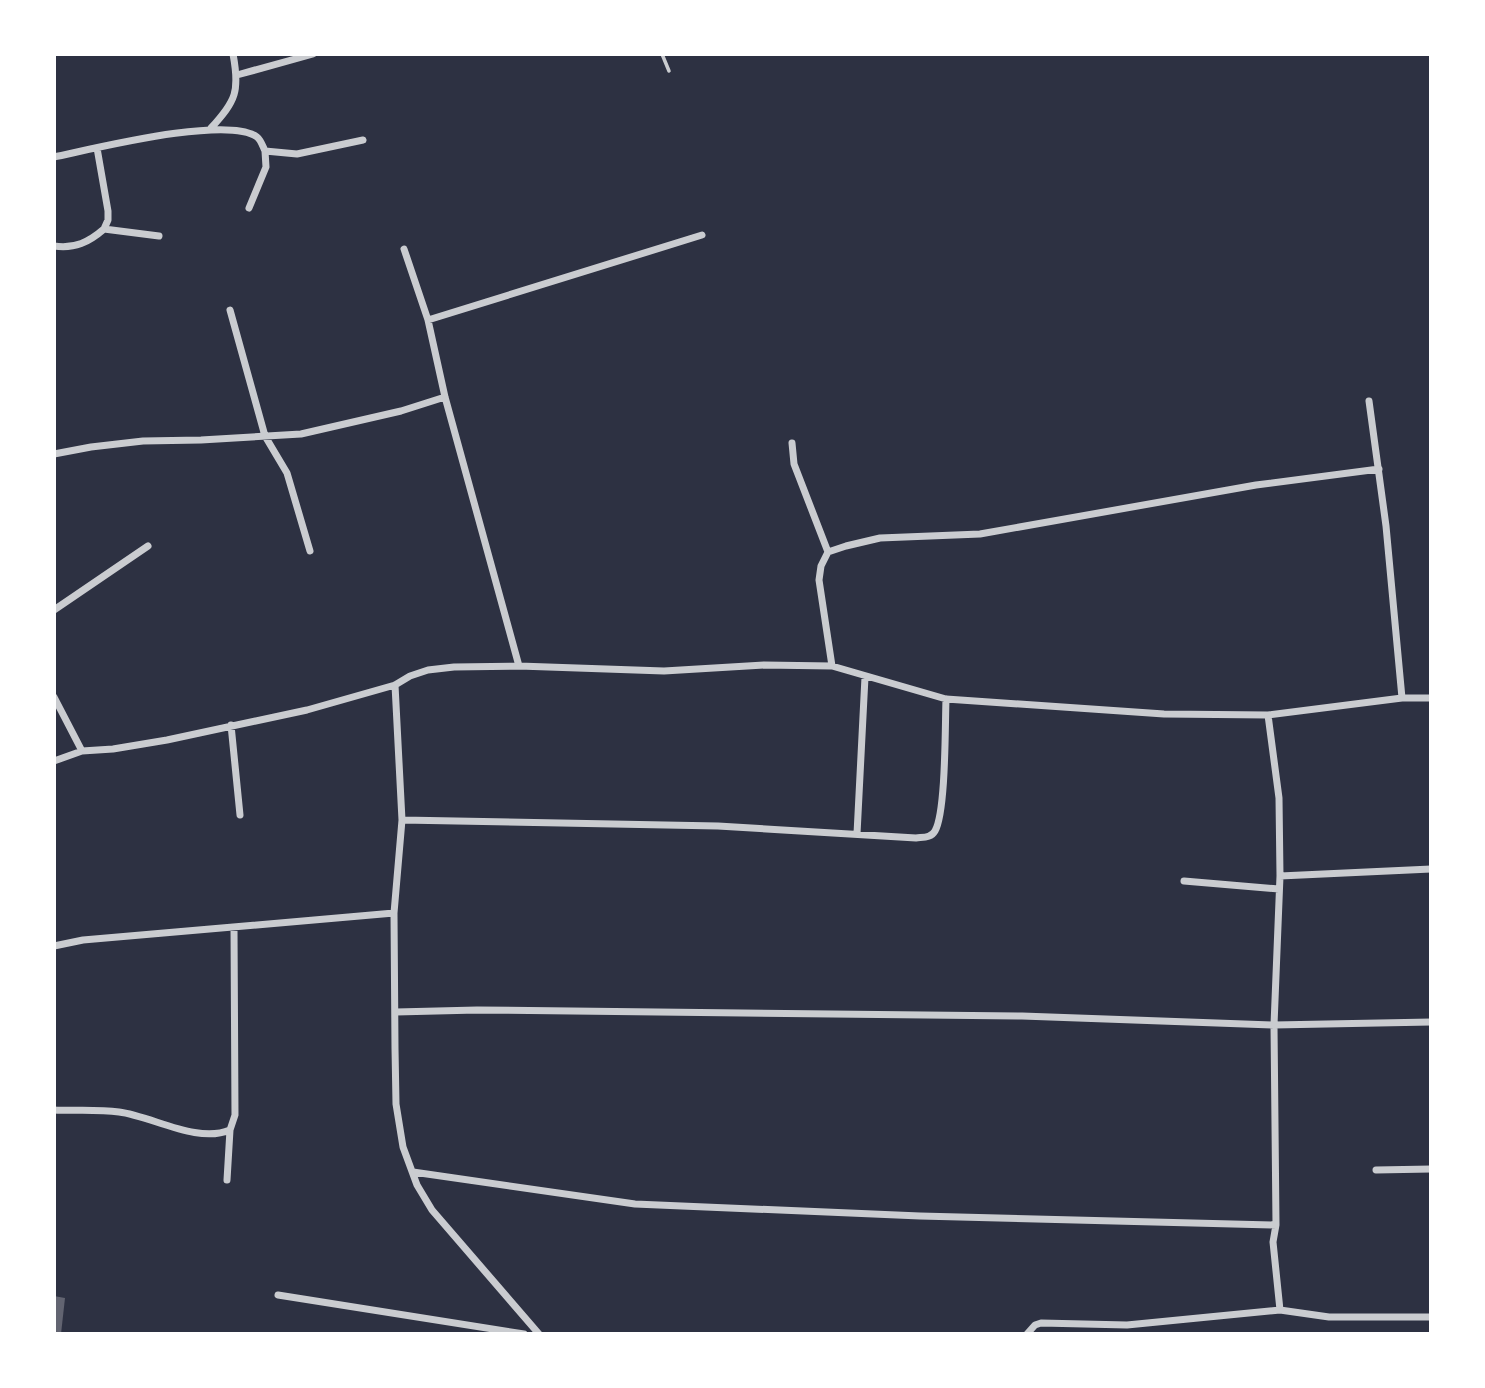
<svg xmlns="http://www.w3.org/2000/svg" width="1485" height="1388" font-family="'Asap Condensed',sans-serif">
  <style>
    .building { fill: #626471 }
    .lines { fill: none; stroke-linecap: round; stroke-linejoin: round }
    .service { stroke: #caccd0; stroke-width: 3.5 }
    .minor { stroke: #caccd0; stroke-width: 7 }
  </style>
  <rect width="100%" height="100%" fill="#2d3142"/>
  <!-- building -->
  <path class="building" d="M54 1296 65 1298 61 1334H54Z"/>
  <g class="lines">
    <!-- service -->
    <path class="service" d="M662 54 669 71"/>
    <!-- minor -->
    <path class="minor" d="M237 75 313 54
      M211 128C236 101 240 91 233 54
      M97 148 108 211V220L104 229
      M54 157C93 149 227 115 257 137 261 140 263 147 265 151L297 154 363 140
      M249 208 266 167 265 151
      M54 246C75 249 89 242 104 229L159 236
      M404 249 428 320 445 397 519 666
      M230 310 265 436 287 473 310 551
      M428 320 702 235
      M1369 401 1386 526 1402 698
      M792 443 794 464 828 552 821 566 819 580 832 666
      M54 454 91 447 143 441 201 440 301 434 401 411 445 397
      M828 552 846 546 880 538 980 534 1256 485 1379 469
      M54 610 148 546
      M395 685 402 820 394 913 395 1048 396 1104 403 1147 417 1185 432 1210 539 1334
      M54 697 82 751
      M1268 715 1279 798 1280 876 1274 1025 1276 1225 1273 1242 1280 1310
      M231 725 240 815
      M54 761 82 751 113 749 167 740 307 710 395 685 410 676 428 670 454 667 519 666 664 671 764 665 832 666 946 699 1164 714 1268 715 1402 698H1431
      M402 820 718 826 916 838C923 837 931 838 935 831 946 812 945 725 946 699
      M857 834 865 677
      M1280 876 1431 869
      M1184 881 1279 889
      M54 946 83 940 394 913
      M396 1012 477 1010 1022 1016 1274 1025 1431 1022
      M54 1110C76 1111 97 1109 119 1112 152 1116 197 1144 230 1130L235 1115 234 927
      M1376 1170 1431 1169
      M413 1172 635 1204 920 1216 1276 1225
      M227 1180 230 1130
      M278 1295 524 1334
      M1027 1334 1035 1325 1041 1323 1127 1325 1280 1310 1329 1317H1431"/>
  </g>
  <!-- border -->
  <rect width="1485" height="1388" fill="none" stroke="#ffffff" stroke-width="112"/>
</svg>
